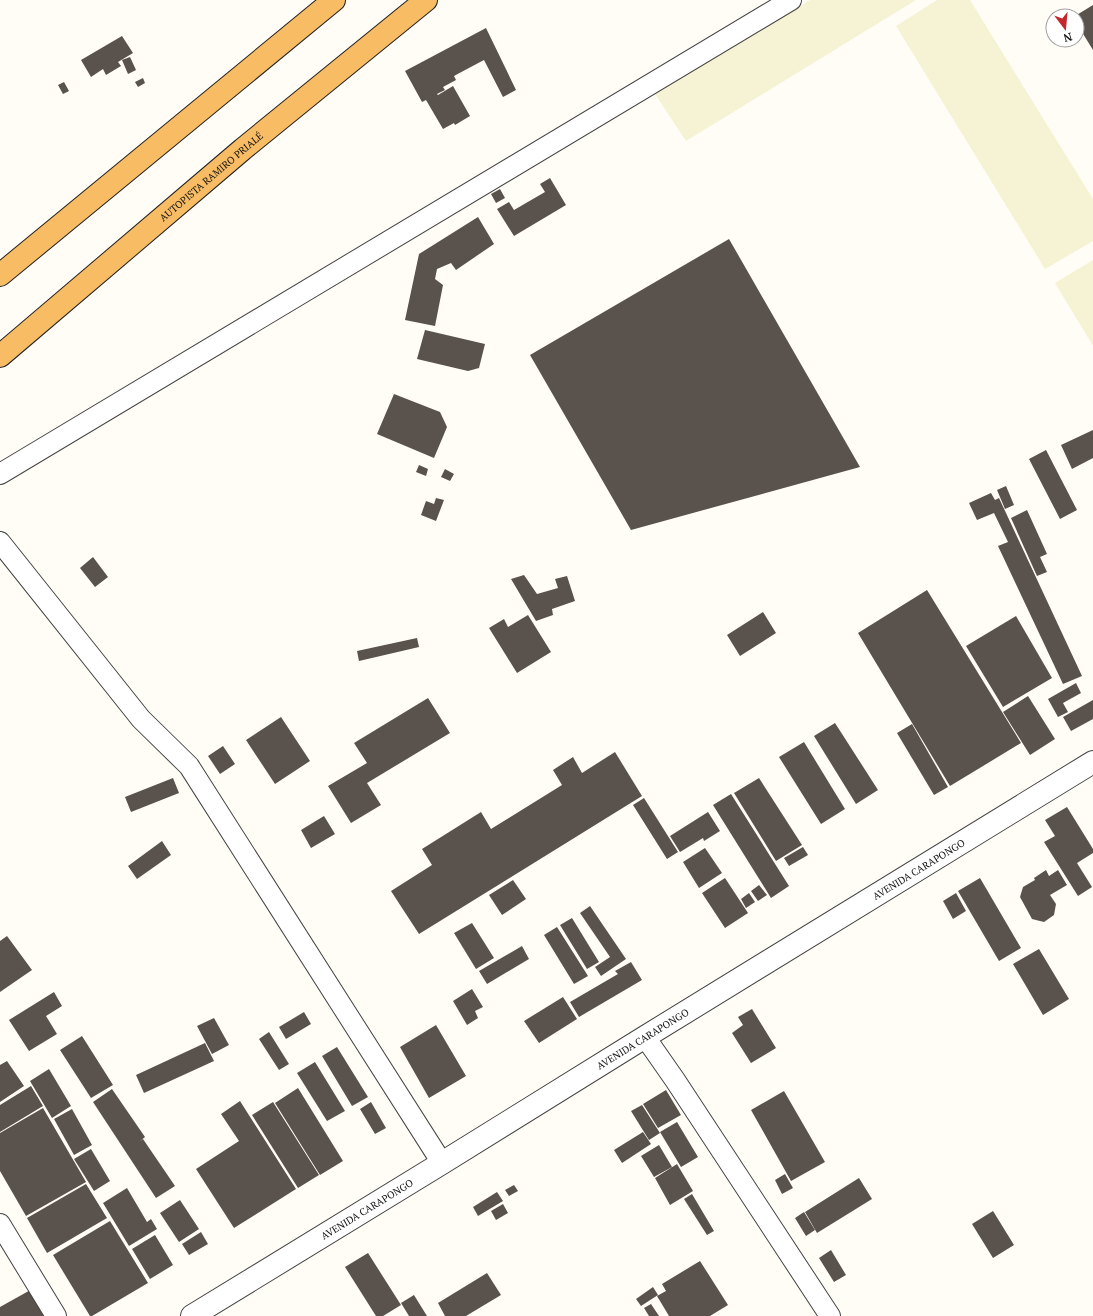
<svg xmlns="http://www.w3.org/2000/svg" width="1093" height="1316" font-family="'PT Serif',serif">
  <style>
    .farmland { fill: #f6f3d4 }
    .building { fill: #5a524d }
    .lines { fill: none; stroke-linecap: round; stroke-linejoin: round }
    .minor-casing { stroke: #444; stroke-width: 22 }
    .tertiary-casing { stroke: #444; stroke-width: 24 }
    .trunk-casing { stroke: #222; stroke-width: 24 }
    .minor { stroke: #fff; stroke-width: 20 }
    .tertiary { stroke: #fff; stroke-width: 22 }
    .trunk { stroke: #f7bc64; stroke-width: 22 }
    .labels { text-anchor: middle; stroke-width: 4; stroke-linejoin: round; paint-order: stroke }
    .street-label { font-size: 10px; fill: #111; stroke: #fff }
  </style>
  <rect width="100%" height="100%" fill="#fffdf5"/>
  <!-- farmland -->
  <path class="farmland" d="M810 0H916L686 141 655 94Z
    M937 0H970L1093 199V241L1045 269 896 26Z
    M1093 260V346L1055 283Z"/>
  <!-- building -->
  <path class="building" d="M1093 5V50L1077 24V16H1075Z
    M486 28 516 90 503 97 484 60 467 69 454 76 456 80 443 87 445 90 437 94 438 95 453 86 470 116 455 125 454 123 443 129 426 100 422 102 405 71Z
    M122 36 133 53 118 62 121 66 106 75 103 69 91 77 81 60Z
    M130 57 136 70 128 74 122 60Z
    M143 78 145 83 138 87 135 82Z
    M64 82 69 91 63 94 58 85Z
    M550 178 566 205 514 236 497 209 509 202 514 210 545 192 540 184Z
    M500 189 505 198 496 203 491 194Z
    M478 217 494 244 456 270 451 263 437 269 435 279 443 285 435 326 405 320 419 254Z
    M729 239 860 467 631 530 530 355Z
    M425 330 485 344 479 368 468 371 417 359Z
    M394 394 440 412 447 427 434 458 377 434Z
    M1093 430V458L1072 469 1061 445Z
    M1046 450 1077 510 1060 519 1029 459Z
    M419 465 428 469 426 476 416 472Z
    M445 469 454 474 450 481 441 477Z
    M1006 486 1014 505 1005 509 997 490Z
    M991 493 995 500 999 498 1082 676 1063 684 998 546 1008 542 994 513 977 520 969 503Z
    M436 498 444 500 436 521 421 515 426 501 434 504Z
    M1027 510 1047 554 1040 557 1047 572 1037 576 1011 518Z
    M93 557 108 577 95 587 80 568Z
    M524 575 537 594 558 588 555 579 567 576 575 601 552 609 553 615 536 621 511 579Z
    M927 590 1021 743 950 786 858 633Z
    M763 612 776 633 740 656 727 635Z
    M528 615 551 652 517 673 489 628 504 619 508 627Z
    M1016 616 1052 678 1003 707 966 646Z
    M417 638 419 647 359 661 357 651Z
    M1076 683 1081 693 1063 703 1068 712 1058 717 1048 699Z
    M1028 696 1055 739 1030 755 1003 712Z
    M428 698 450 733 367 783 381 805 351 823 328 786 367 763 354 743Z
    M1093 700V719L1071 731 1063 717Z
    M281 717 310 761 275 784 246 740Z
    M835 723 878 790 856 804 814 736Z
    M912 724 948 787 934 795 897 733Z
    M804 742 845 809 821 824 779 757Z
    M223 746 235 764 220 774 208 756Z
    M615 752 642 796 419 934 391 891 432 865 422 849 481 812 491 829 562 785 553 770 573 757 582 773Z
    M173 778 179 793 131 812 125 797Z
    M759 778 802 845 776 861 734 793Z
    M731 794 789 886 771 898 713 805Z
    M644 798 678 852 667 859 633 805Z
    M1067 807 1093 849V853L1077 863 1092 887 1078 896 1044 842 1055 836 1045 820Z
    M708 812 720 831 704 841 703 838 680 852 670 836Z
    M324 816 335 834 311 848 301 830Z
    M162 841 171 855 137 879 128 866Z
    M803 847 808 855 789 866 784 858Z
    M705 848 722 873 699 888 683 862Z
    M1046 870 1049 876 1058 870 1067 885 1050 895 1056 904 1054 915 1044 922 1032 919 1020 897 1023 887 1035 880 1034 878Z
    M725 878 748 913 725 928 702 893Z
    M980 878 1021 948 999 961 958 891Z
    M513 880 526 899 502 915 489 895Z
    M759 885 767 895 758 901 751 891Z
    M749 893 755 902 746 908 741 899Z
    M956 893 966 911 953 919 943 901Z
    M590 906 626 959 601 976 595 967 610 957 580 913Z
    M572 918 599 962 587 969 560 925Z
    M472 923 494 958 476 969 454 933Z
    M557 927 588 976 574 984 544 935Z
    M7 936 32 970 0 992V941Z
    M522 946 529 959 487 984 479 971Z
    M1039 949 1069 999 1043 1015 1013 964Z
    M631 962 642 980 579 1017 570 1002 618 974 615 971Z
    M472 989 483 1007 475 1011 478 1018 467 1025 453 1001Z
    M54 992 62 1006 46 1016 57 1034 29 1051 9 1020Z
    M563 997 577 1019 539 1043 524 1021Z
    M752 1009 776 1048 751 1063 732 1033 743 1025 738 1017Z
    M304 1012 311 1024 286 1039 279 1027Z
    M214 1018 229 1045 212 1054 197 1026Z
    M436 1025 466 1076 429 1098 400 1047Z
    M269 1032 289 1064 279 1070 259 1039Z
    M82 1036 113 1085 91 1098 60 1050Z
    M205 1043 214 1061 144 1093 136 1075Z
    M337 1047 368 1097 352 1106 322 1056Z
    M7 1061 24 1086 0 1102V1065Z
    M315 1062 345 1111 327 1121 297 1073Z
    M49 1069 71 1106 52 1118 30 1081Z
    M31 1086 43 1106 0 1132V1105Z
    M298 1088 343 1161 320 1175 275 1103Z
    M112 1089 145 1137 139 1142 143 1139 175 1186 156 1198 93 1102Z
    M666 1090 681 1115 658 1128 643 1104Z
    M784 1091 825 1162 791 1181 751 1110Z
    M240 1101 296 1189 234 1228 196 1169 239 1141 221 1114Z
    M273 1102 319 1175 298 1188 252 1115Z
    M371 1102 386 1128 375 1134 360 1109Z
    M642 1105 660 1133 649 1140 631 1111Z
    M43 1108 86 1182 26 1216 0 1171V1133Z
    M72 1109 92 1145 74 1155 54 1119Z
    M677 1122 698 1157 681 1167 660 1132Z
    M643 1132 651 1144 622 1163 614 1150Z
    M659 1145 672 1167 654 1177 641 1156Z
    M91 1149 110 1181 94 1191 74 1159Z
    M677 1164 693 1191 670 1205 655 1178Z
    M785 1174 793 1188 782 1194 775 1180Z
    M859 1178 872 1199 817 1233 805 1212Z
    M86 1184 107 1218 47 1253 27 1218Z
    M514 1185 518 1191 509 1196 505 1190Z
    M127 1188 147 1222 151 1219 157 1229 129 1246 103 1203Z
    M497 1192 503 1201 478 1216 473 1207Z
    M692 1194 714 1231 707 1235 684 1199Z
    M180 1200 199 1229 179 1242 160 1213Z
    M503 1204 508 1213 496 1220 491 1211Z
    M993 1211 1014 1245 993 1258 972 1224Z
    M804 1212 815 1230 806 1236 795 1218Z
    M110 1221 148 1283 92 1316H90L53 1255Z
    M201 1232 208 1244 189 1255 182 1244Z
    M155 1235 173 1265 150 1279 132 1249Z
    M831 1250 846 1275 834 1282 819 1258Z
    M368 1253 401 1305 383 1316H376L345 1267Z
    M700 1261 728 1305 710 1316H669L657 1296 666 1291 662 1284Z
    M487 1273 501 1295 466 1316H445L438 1303Z
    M653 1287 658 1295 641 1306 636 1299Z
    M34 1288 49 1316H0V1307Z
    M414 1295 427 1316H409L401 1303Z
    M651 1304 659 1316H649L644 1308Z"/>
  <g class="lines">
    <!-- minor casing -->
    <g class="minor-casing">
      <path id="minor" d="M0 474 791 0
        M0 542 141 719 189 766 442 1163
        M645 1037 675 1080 830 1316
        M0 1224 56 1316"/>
    </g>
    <!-- tertiary casing -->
    <g class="tertiary-casing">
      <g id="tertiary">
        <path id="s1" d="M192 1316 442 1163 645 1037 1093 762"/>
      </g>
    </g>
    <!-- trunk casing -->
    <g class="trunk-casing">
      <g id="trunk">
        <path d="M0 275 334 0"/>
        <path id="s2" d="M0 356 243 149 426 0"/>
      </g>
    </g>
    <!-- minor -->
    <use href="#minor" class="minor"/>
    <!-- tertiary -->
    <use href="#tertiary" class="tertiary"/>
    <!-- trunk -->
    <use href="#trunk" class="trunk"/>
  </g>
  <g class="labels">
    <!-- street labels -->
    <g class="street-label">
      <text dy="4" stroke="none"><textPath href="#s2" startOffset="277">AUTOPISTA RAMIRO PRIALÉ</textPath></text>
      <text dy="4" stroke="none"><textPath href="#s1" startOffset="853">AVENIDA CARAPONGO</textPath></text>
      <text dy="4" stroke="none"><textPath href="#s1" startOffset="529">AVENIDA CARAPONGO</textPath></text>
      <text dy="4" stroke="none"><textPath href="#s1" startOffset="205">AVENIDA CARAPONGO</textPath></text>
    </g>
  </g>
  <!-- north arrow -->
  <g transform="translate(1065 28) rotate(164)"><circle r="19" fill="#ffffff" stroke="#a0a0a0"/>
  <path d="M0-3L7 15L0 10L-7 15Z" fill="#c4262e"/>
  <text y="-6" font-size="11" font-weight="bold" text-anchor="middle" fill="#111111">N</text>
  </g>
</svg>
